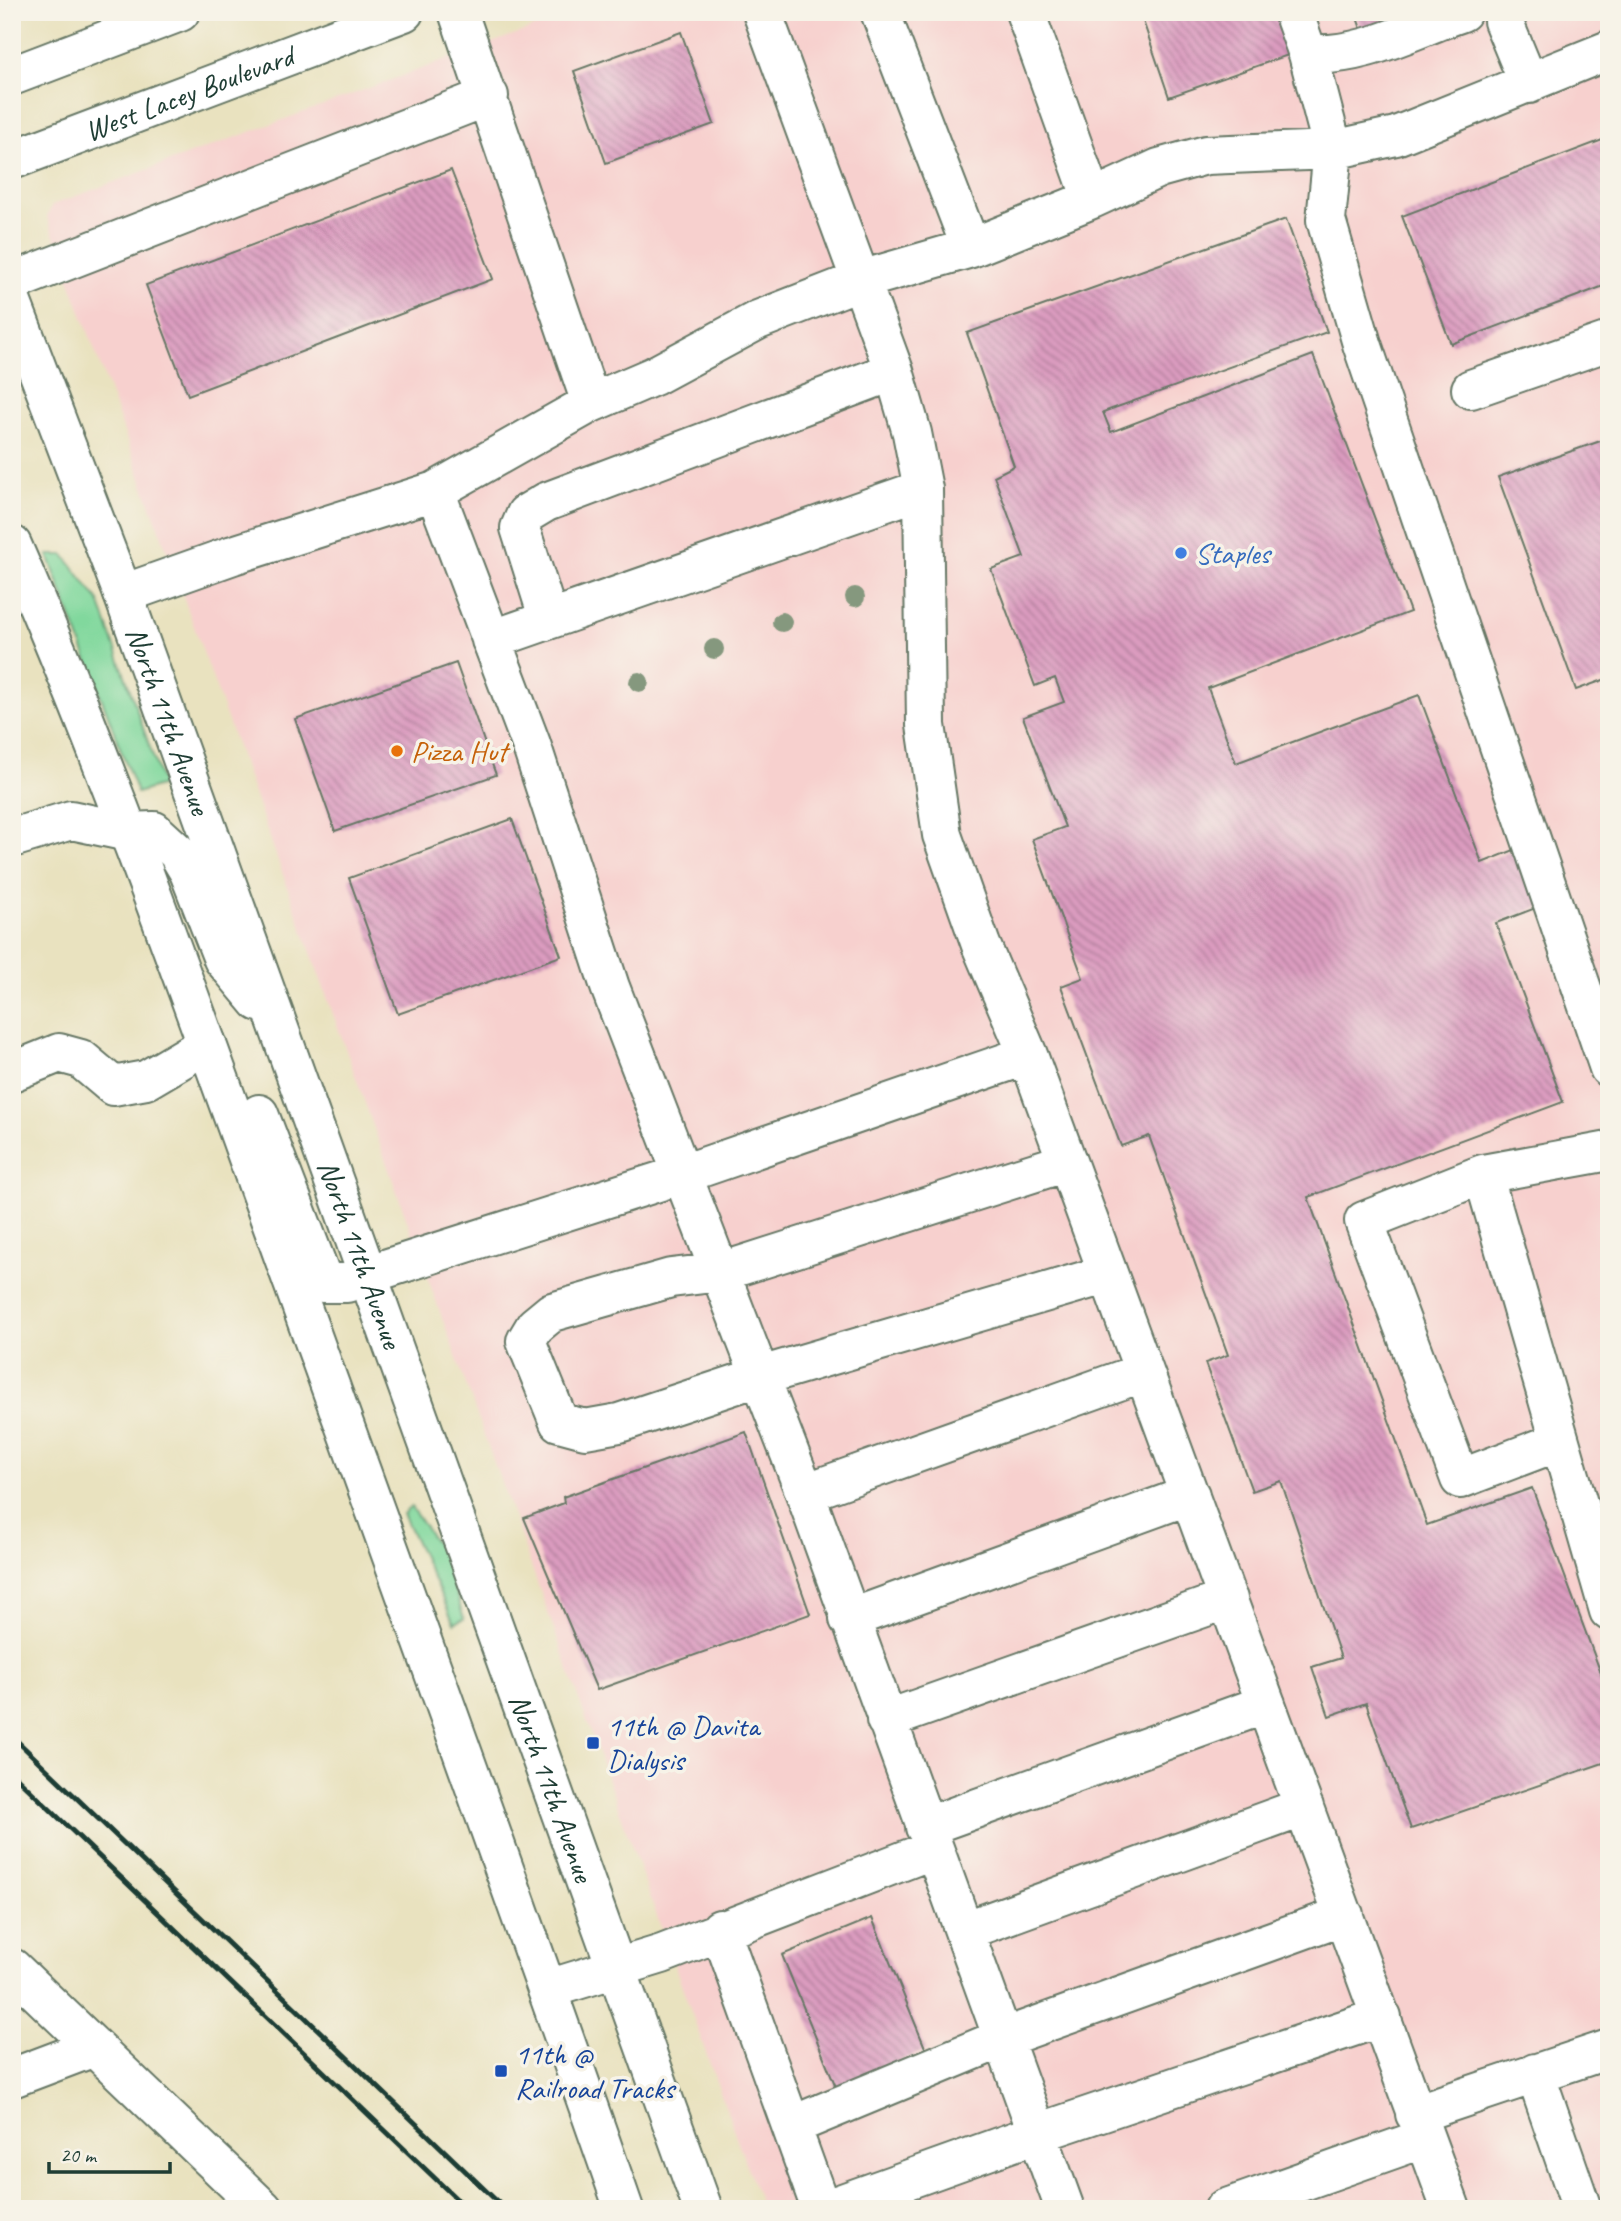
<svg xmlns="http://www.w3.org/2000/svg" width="1621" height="2221" font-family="Caveat,sans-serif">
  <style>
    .built { fill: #f7d0ce }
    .green { fill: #81d89d; stroke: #508a68; stroke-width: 2 }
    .building { fill: url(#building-back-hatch) }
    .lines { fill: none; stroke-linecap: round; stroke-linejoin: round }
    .minor-casing { stroke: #667765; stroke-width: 42 }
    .major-casing { stroke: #667765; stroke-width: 42 }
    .minor { stroke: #fff; stroke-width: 38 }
    .major { stroke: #fff; stroke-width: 38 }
    .rail { stroke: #1f3d34; stroke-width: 5 }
    .tree { fill: #85987e }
    .shop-dot { fill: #3f7fe0; stroke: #f7f3e8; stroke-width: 2.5 }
    .food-dot { fill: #e8710a; stroke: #f7f3e8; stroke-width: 2.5 }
    .transit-dot { fill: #1a4fb4; stroke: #f7f3e8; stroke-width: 2.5 }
    .labels { text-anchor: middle; stroke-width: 7; stroke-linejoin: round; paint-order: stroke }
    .street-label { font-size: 30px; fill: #1f3d34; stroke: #f7f3e8 }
    .shop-label { font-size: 30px; fill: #366cbe; stroke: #f7f3e8; text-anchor: start }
    .food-label { font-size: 30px; fill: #c56008; stroke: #f7f3e8; text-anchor: start }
    .transit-label { font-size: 30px; fill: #164399; stroke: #f7f3e8; text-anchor: start }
  </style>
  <defs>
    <pattern id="building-back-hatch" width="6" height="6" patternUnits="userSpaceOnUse" patternTransform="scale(1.75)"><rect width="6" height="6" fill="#db9bbf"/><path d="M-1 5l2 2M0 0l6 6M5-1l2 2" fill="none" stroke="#b1809c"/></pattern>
  </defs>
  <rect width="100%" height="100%" fill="#f7f3e8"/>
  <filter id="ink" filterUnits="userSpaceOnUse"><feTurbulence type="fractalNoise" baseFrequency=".0143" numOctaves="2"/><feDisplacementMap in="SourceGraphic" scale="14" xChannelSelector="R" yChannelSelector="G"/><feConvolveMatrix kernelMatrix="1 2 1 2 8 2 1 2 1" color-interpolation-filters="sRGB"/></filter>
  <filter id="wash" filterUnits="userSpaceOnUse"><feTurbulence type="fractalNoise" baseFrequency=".00686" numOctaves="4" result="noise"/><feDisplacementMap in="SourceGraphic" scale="28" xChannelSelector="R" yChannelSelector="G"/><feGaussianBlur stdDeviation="1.57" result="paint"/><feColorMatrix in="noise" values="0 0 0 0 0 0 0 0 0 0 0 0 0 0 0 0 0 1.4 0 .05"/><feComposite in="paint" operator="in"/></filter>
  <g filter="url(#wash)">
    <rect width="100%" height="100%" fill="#e9e2bf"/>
    <!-- built -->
    <path class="built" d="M576 12H1609V2209H762L47 217 52 205Z"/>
    <!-- green -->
    <path class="green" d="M48 555H64L99 601 163 785 137 793Z
      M411 1507 444 1555 464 1619 454 1623 403 1514Z"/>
    <g id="blocks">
      <!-- building -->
      <path class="building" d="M1140 12H1277L1291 54 1169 97Z
        M1355 12H1440L1365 40Z
        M681 32 714 124 606 163 574 71Z
        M1605 139 1609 148V284L1451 344 1402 216Z
        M451 170 493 279 188 395 146 285Z
        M1286 219 1327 332 1103 412 1111 432 1313 355 1410 612 1208 688 1236 763 1419 695 1482 863 1519 848 1541 906 1496 923 1563 1102 1308 1197 1427 1525 1532 1488 1609 1695V1761L1411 1829 1366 1703 1329 1716 1312 1667 1341 1658 1281 1481 1252 1491 1205 1363 1228 1355 1149 1136 1121 1146 1061 986 1083 978 1032 839 1065 827 1023 717 1064 702 1055 678 1035 686 991 569 1024 557 994 476 1014 466 967 333Z
        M1609 438V678L1576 690 1498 477Z
        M456 663 496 775 335 831 295 719Z
        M512 819 561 956 398 1014 349 878Z
        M746 1432 810 1614 597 1690 524 1518 564 1503 563 1497Z
        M872 1918 926 2050 836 2087 782 1955Z"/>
    </g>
  </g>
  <g filter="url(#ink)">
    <use href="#blocks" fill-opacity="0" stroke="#667765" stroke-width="2"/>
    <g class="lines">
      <!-- minor casing -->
      <g class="minor-casing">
        <path id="minor" d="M458 12 591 403
          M762 12 894 371 912 433 923 489 926 725 942 835 981 945 1028 1055 1425 2138 1224 2209
          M1293 12 1308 54C1362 58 1412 29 1462 12
          M1503 12V21L1529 84
          M1308 54 1333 150 1326 220 1362 344 1609 1068
          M1092 199 1159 168 1206 155 1333 150 1396 136 1609 50
          M971 248 1092 199 1025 12
          M12 282 489 96
          M1471 389 1609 341
          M435 491 591 403 654 376 758 320 861 280 971 248 880 12
          M123 594 233 555 435 491 531 744 610 987 805 1493 1065 2209
          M548 617 520 528 526 514 546 502 894 371
          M491 640 923 489
          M12 838 71 820 128 832
          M12 1072 59 1053 81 1059 113 1086 146 1080 207 1044
          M1067 1162 721 1272 671 1278 552 1312 535 1326 526 1341 559 1422 585 1429 619 1423 761 1376 1108 1274
          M1483 1174 1560 1441 1460 1479 1364 1221 1483 1174 1609 1151
          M366 1275 683 1174 1028 1055
          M1560 1441 1609 1611
          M805 1493 1144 1372
          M849 1619 1190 1495
          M886 1720 1228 1599
          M925 1827 1266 1704
          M720 1929 821 2209
          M964 1931 1304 1807
          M12 1968 263 2209
          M548 1989 662 1954 934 1849
          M1535 2073 1582 2209
          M12 2078 94 2047
          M1415 2114 1609 2049
          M791 2126 1003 2038 1344 1915
          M1425 2138 1451 2209
          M826 2209 1038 2133 1382 2017"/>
      </g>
      <!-- major casing -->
      <g class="major-casing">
        <g id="major">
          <path d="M12 76 180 12"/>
          <path id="s1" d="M12 160 404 12"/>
          <path id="s2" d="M12 303 123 594 703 2209"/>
          <path d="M12 545C119 790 206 1043 297 1294 407 1599 518 1903 624 2209"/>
          <path d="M128 832 154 831 177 852 189 872 223 959 259 1002"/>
          <path d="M259 1114 324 1283H347L366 1275"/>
        </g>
      </g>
      <!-- minor -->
      <use href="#minor" class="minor"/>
      <!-- major -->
      <use href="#major" class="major"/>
      <!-- rail -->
      <path class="rail" d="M12 1736 505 2209
        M12 1773 467 2209"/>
    </g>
    <!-- trees -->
    <g class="tree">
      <circle cx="855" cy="597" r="10"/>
      <circle cx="782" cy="622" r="10"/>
      <circle cx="714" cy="649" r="10"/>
      <circle cx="639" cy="682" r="10"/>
    </g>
  </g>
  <!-- markers -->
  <circle class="shop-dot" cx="1181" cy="553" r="7"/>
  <circle class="food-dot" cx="397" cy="751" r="7"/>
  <g class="transit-dot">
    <rect x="586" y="1736" width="14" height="14" rx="3.5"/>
    <rect x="494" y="2064" width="14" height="14" rx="3.5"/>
  </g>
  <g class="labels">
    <!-- street labels -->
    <g class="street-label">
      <text dy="10" stroke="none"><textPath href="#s1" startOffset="189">West Lacey Boulevard</textPath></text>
      <text dy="10" stroke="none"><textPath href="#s2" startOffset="446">North 11th Avenue</textPath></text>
      <text dy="10" stroke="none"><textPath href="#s2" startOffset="1013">North 11th Avenue</textPath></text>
      <text dy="10" stroke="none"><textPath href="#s2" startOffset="1580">North 11th Avenue</textPath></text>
    </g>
    <!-- shop labels -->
    <g class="shop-label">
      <text x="1195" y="563">Staples</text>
    </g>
    <!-- food labels -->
    <g class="food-label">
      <text x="411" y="761">Pizza Hut</text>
    </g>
    <!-- transit labels -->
    <g class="transit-label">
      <text x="607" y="1736">11th @ Davita<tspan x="607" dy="34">Dialysis</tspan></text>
      <text x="515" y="2064">11th @<tspan x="515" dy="34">Railroad Tracks</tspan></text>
    </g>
  </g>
  <!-- margin -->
  <rect width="1621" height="2221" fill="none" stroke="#f7f3e8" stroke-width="42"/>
  <!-- scale -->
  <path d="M49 2162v10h121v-10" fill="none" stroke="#1f3d34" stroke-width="3.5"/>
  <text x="60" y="2162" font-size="21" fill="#1f3d34" stroke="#f7f3e8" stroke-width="5" paint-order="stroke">20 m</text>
</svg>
